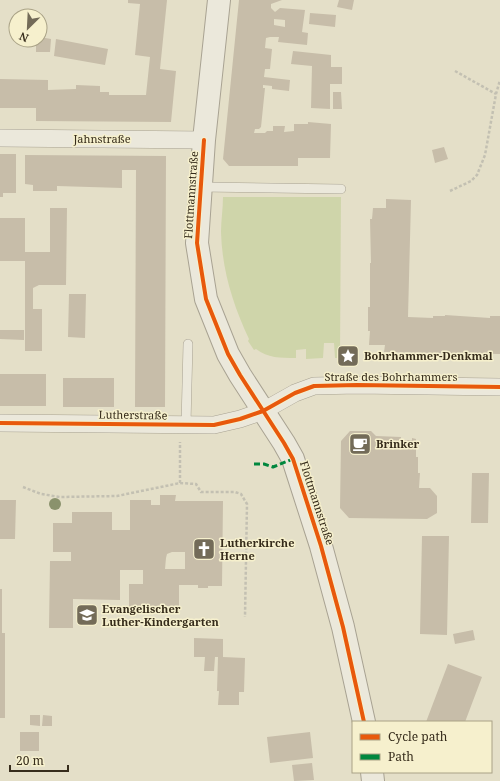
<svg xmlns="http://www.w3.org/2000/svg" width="500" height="781" font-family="'Noto Serif',serif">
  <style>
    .green { fill: #cfd5aa }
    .building { fill: #c7bda9; fill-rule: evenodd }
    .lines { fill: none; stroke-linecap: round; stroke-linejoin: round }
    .service-casing { stroke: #a8a292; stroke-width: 10 }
    .minor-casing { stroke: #a8a292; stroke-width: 18 }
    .tertiary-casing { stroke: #a8a292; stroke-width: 24 }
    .path { stroke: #c3c0b2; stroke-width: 2.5; stroke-dasharray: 3 2; stroke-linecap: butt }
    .service { stroke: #ebe8db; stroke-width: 9 }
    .minor { stroke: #ebe8db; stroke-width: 17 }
    .tertiary { stroke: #ebe8db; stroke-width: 22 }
    .quiet { stroke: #00873e; stroke-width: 3; stroke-dasharray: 6 3; stroke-linecap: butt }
    .cycleway-casing { stroke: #f6f0cd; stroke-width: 6 }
    .cycleway { stroke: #e8590c; stroke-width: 4 }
    .tree { fill: #8a926c }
    .labels { text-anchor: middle; stroke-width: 3; stroke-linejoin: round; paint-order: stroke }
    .street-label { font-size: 11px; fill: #362c1b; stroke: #f6f0cd }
    .poi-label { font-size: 11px; font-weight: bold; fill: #362c1b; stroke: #f6f0cd; text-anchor: start }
  </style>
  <rect width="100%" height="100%" fill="#e4dfc8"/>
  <!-- green -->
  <path class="green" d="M223 197H341L340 358H335L334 343H324L323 358 306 359V349L296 350V358C280 358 268 358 256 349L254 350 248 341 249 339C233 305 222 270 221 232 221 220 223 209 223 197Z"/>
  <!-- building -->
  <path class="building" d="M128 0H167L160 69 176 71 171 122 36 121V108H0V79L48 80V90L76 89V85L100 86V92H109V95H146L150 57 135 55 140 4 128 3Z
    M239 0H282L271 4V8L275 12 280 8 305 10 302 32 308 33 307 45 278 42 279 37H270L266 38 265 48 272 49 270 69H265L264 77 290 80 289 91 272 89V86L263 85V88H265L261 127 259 129H255L254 133H265L267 131H273V126H285L284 132 294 131V124H308V122L331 124 330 158H298V166H229L223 159ZM274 19 285 20V27L274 25Z
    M339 0H354L352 10 337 7Z
    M310 13 336 15 335 27 309 24Z
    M40 37 51 39 50 52H36V40H40Z
    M56 39 108 49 105 65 54 56Z
    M293 51 331 55V67H342V84H330V109L311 108 312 66 291 64Z
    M333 92H341L342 109H333Z
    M444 147 448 159 435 163 432 150Z
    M0 154H16V193H3V197H0Z
    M25 155 166 156 165 407H135L136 170H122V188L57 186V191H33V185L25 184Z
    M386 199 411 200 408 317 433 318V316H445V315L490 318V316H500V354L384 352 385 345H369L370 331H368V307H370V263H371L370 219H372L373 208H386Z
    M50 208H67L66 285H39L33 288V309H42V351H25V261H0V218H25V252H50Z
    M69 294H86L85 338 68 337Z
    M0 330H24V340L0 339Z
    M0 374H46V406H0Z
    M63 378H114V407H63Z
    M350 431H371L376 436 401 437V440H412V438L416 439V457H418V473H420L419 488H430L437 496V513L427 519 349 518 340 508 341 441Z
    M472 473H489L488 523H471Z
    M160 495H176L175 501H223L222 586H208V588H198V585H179V606H143V608H129V584H143V570H120V600L73 599V628H49L50 561H71V552H53V523H72V512H112V530H130V500H151V505H160ZM172 552H185V569H165L166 558 167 554Z
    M0 500H16L15 539H0Z
    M422 536H449L447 635 420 634Z
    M0 589H2V633H5V718H0Z
    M473 630 475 640 455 644 453 634Z
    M194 638 223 639V657L245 658 244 692H239V705H218L219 691H217L218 657H215L214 671H204L205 657H194Z
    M448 664 482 677 465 722H426Z
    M30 715H40V726L30 725Z
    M43 715 52 716V726H42Z
    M20 732H39V751H20Z
    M310 732 313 758 270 763 267 737Z
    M312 763 314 780 294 781 292 765Z"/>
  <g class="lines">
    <!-- service casing -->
    <g class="service-casing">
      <path id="service" d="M201 187 341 189
        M186 424 188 344"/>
    </g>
    <!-- minor casing -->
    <g class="minor-casing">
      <path id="minor" d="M0 138 204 140
        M0 423 214 425 240 419 263 411 295 393 314 386 357 385 500 387"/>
    </g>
    <!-- tertiary casing -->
    <g class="tertiary-casing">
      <path id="tertiary" d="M219 0 204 140 197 243 206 299 228 354 240 375 284 443 293 459 321 546 343 627 364 722
        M372 772 373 781"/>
    </g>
    <!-- path -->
    <path class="path" d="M455 71 496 94
      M450 191 471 181 477 175 485 155 496 94 500 80
      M180 483V442
      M23 487 41 494 60 497 117 496 180 483 196 484 201 492H235L241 494 247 504 245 617"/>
    <!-- service -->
    <use href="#service" class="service"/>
    <!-- minor -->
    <use href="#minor" class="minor"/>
    <!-- tertiary -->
    <use href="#tertiary" class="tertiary"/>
    <!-- quiet -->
    <path class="quiet" d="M254 464H264L273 467 293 459"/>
    <!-- cycleway casing -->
    <g class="cycleway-casing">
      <path id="cycleway" d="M204 140 197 243 206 299 228 354 240 375 284 443 293 459 321 546 343 627 364 722
        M0 423 214 425 240 419 263 411 295 393 314 386 357 385 500 387"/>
    </g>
    <!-- cycleway -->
    <use href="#cycleway" class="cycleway"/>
  </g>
  <!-- trees -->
  <circle class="tree" cx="55" cy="504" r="6"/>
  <!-- icons -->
  <defs>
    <g id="sight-square" transform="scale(1.15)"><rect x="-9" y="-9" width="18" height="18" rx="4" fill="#736b58" stroke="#f6f0cd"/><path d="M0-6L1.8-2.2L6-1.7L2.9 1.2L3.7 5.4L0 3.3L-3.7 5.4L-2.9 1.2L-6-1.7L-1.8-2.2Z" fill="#fff"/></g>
    <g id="cafe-square" transform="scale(1.15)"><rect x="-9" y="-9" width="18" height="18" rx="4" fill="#736b58" stroke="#f6f0cd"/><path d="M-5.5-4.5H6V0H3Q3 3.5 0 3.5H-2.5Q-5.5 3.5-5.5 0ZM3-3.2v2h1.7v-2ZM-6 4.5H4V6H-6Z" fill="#fff"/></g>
    <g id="church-square" transform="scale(1.15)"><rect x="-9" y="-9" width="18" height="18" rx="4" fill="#736b58" stroke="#f6f0cd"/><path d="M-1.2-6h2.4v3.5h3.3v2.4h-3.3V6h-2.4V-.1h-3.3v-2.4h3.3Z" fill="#fff"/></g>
    <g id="school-square" transform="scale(1.15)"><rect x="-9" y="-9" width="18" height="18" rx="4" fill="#736b58" stroke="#f6f0cd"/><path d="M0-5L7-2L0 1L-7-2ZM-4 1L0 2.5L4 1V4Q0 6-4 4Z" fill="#fff"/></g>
  </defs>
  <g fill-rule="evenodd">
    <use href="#sight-square" x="348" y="356"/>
    <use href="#cafe-square" x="360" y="444"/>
    <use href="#church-square" x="204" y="549"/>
    <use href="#school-square" x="87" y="615"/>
  </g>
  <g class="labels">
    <!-- street labels -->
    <g class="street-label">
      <text x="102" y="143">Jahnstraße</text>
      <text transform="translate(191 195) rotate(-86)" y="4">Flottmannstraße</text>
      <text x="391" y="381">Straße des Bohrhammers</text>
      <text transform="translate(133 415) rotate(1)" y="4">Lutherstraße</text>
      <text transform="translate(317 503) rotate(72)" y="4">Flottmannstraße</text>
    </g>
    <!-- poi labels -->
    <g class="poi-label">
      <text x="364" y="360">Bohrhammer-Denkmal</text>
      <text x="376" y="448">Brinker</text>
      <text x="220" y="547">Lutherkirche<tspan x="220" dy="13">Herne</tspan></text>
      <text x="102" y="613">Evangelischer<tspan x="102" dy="13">Luther-Kindergarten</tspan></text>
    </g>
  </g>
  <!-- legend -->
  <rect x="352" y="721" width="140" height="52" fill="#f6f0cd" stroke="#a9a286"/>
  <rect x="360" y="734" width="20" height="6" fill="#e8590c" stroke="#a9a286"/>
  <text x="388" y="741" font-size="12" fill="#362c1b">Cycle path</text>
  <rect x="360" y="754" width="20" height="6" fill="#00873e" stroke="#a9a286"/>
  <text x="388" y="761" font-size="12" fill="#362c1b">Path</text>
  <!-- north arrow -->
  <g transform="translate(28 28) rotate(204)"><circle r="19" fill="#f6f0cd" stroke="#a9a286"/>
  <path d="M0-3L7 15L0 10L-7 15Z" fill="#736b58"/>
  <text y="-6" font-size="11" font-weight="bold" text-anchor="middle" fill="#362c1b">N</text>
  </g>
  <!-- scale -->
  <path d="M10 765v6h58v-6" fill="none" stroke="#362c1b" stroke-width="2"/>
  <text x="16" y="765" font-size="12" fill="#362c1b" stroke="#f6f0cd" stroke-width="3" paint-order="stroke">20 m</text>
</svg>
